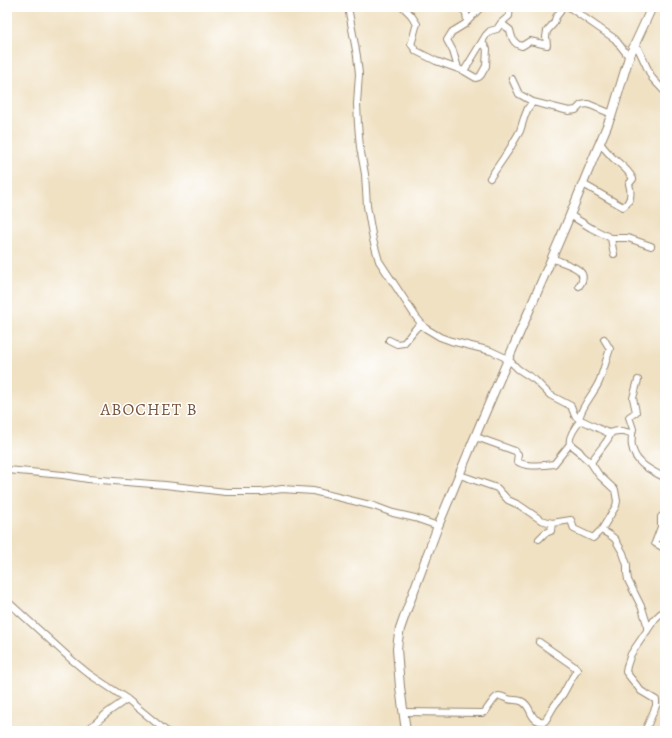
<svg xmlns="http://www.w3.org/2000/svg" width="672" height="738" font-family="Alegreya,serif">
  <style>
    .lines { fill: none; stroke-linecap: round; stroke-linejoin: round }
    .minor-casing { stroke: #968670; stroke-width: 8 }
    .major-casing { stroke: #968670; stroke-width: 10 }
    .minor { stroke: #fff; stroke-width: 6 }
    .major { stroke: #fff; stroke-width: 8 }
    .labels { text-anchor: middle; stroke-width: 3; stroke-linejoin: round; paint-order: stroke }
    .quarter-label { font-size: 17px; letter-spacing: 1px; fill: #765642; stroke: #fff }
  </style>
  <rect width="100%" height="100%" fill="#fff"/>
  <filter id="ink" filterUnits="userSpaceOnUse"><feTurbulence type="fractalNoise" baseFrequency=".025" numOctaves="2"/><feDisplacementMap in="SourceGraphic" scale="8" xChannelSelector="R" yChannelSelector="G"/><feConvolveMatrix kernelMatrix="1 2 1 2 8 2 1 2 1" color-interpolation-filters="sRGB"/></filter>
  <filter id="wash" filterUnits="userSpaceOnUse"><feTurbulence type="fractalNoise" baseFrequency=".012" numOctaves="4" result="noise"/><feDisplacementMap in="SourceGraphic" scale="16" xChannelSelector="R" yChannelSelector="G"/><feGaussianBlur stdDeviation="0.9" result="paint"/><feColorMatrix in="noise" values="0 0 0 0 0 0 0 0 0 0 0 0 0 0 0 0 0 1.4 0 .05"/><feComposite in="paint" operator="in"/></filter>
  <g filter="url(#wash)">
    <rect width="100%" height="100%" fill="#f0e1c3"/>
  </g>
  <g filter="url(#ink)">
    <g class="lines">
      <!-- minor casing -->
      <g class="minor-casing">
        <path id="minor" d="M348 7 357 56 359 74 357 104 358 124 360 147 365 174 367 206 373 240 379 261 416 317 425 328 440 337 451 341 491 351 508 359 518 369 535 380 550 395 571 406 575 416 579 419 606 432 611 433
          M403 7 411 15 417 24C414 31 414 37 411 44L416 51 436 61 464 71 476 78 479 77 481 75 486 66 487 49 482 42
          M461 7 466 13 467 21
          M569 7 615 39 629 57
          M501 23 510 30C512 38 513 44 522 46L530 41 547 45 546 37 547 31 554 23 556 17 560 12 561 7
          M636 44 652 78 665 92
          M458 68 453 51 447 40 452 32 465 24 481 7
          M464 71 486 35 490 31 497 29 501 23 509 16 510 7
          M512 79 519 94 533 102 569 111 576 110 581 105 588 104 612 114
          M490 178 509 150 520 131 524 118 528 108 533 102
          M583 184 623 207C631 202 632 194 629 184L633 179C628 169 621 165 613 158 608 153 604 148 600 143
          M570 215 591 228 611 238H628L651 246
          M611 238 613 250 614 254
          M552 258C563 264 593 268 579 286
          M389 340 397 344 404 343 416 328 422 324
          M579 419C582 405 593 395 599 382 603 372 606 360 610 349L604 339
          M632 434 633 429 629 417 636 412 633 398 638 380
          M474 439 479 438 515 451 518 454 517 461C525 468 543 465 554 464L570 444C568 437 576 426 581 420
          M591 463C596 454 603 447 608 439 610 436 610 433 613 432 619 430 627 431 632 434 632 438 631 442 632 446 635 464 651 470 665 478
          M7 470 63 475 88 479 165 485 226 492H262L282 489 313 491 374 506 393 513 415 518 438 526
          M460 475 497 488 508 500 519 505 541 520 552 523 571 520 574 529 593 538 602 529 616 506 617 501 615 490 599 475 591 463 582 455 579 451 570 444
          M661 527 655 543 662 547 663 546 665 549
          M664 528 661 527V517L665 514
          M602 529 603 531 610 535 615 539 623 553 627 565V573L628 580 642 608 647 624V631
          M539 539 545 533 551 531 552 523
          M7 601 72 660 89 674 127 699 166 731
          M403 712 482 713 485 712C488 708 495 696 499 696 502 696 505 698 508 699 513 701 518 699 523 702 533 708 529 723 545 721L547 718 554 706 563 694 569 683 577 670 575 667 539 642
          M86 731 107 713 127 699
          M645 731 656 706V700L641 691 626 672 627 666 631 654 655 619 660 614 665 611"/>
      </g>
      <!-- major casing -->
      <g class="major-casing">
        <path id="major" d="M406 731 400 687 397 649 398 640 400 629 406 612 438 526 482 420 566 225 593 159 612 114 629 57 652 7"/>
      </g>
      <!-- minor -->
      <use href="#minor" class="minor"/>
      <!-- major -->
      <use href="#major" class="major"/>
    </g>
  </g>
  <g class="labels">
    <!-- quarter labels -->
    <g class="quarter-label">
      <text x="149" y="415">ABOCHET B</text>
    </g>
  </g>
  <!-- margin -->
  <rect width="672" height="738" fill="none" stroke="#fff" stroke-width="24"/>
</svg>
